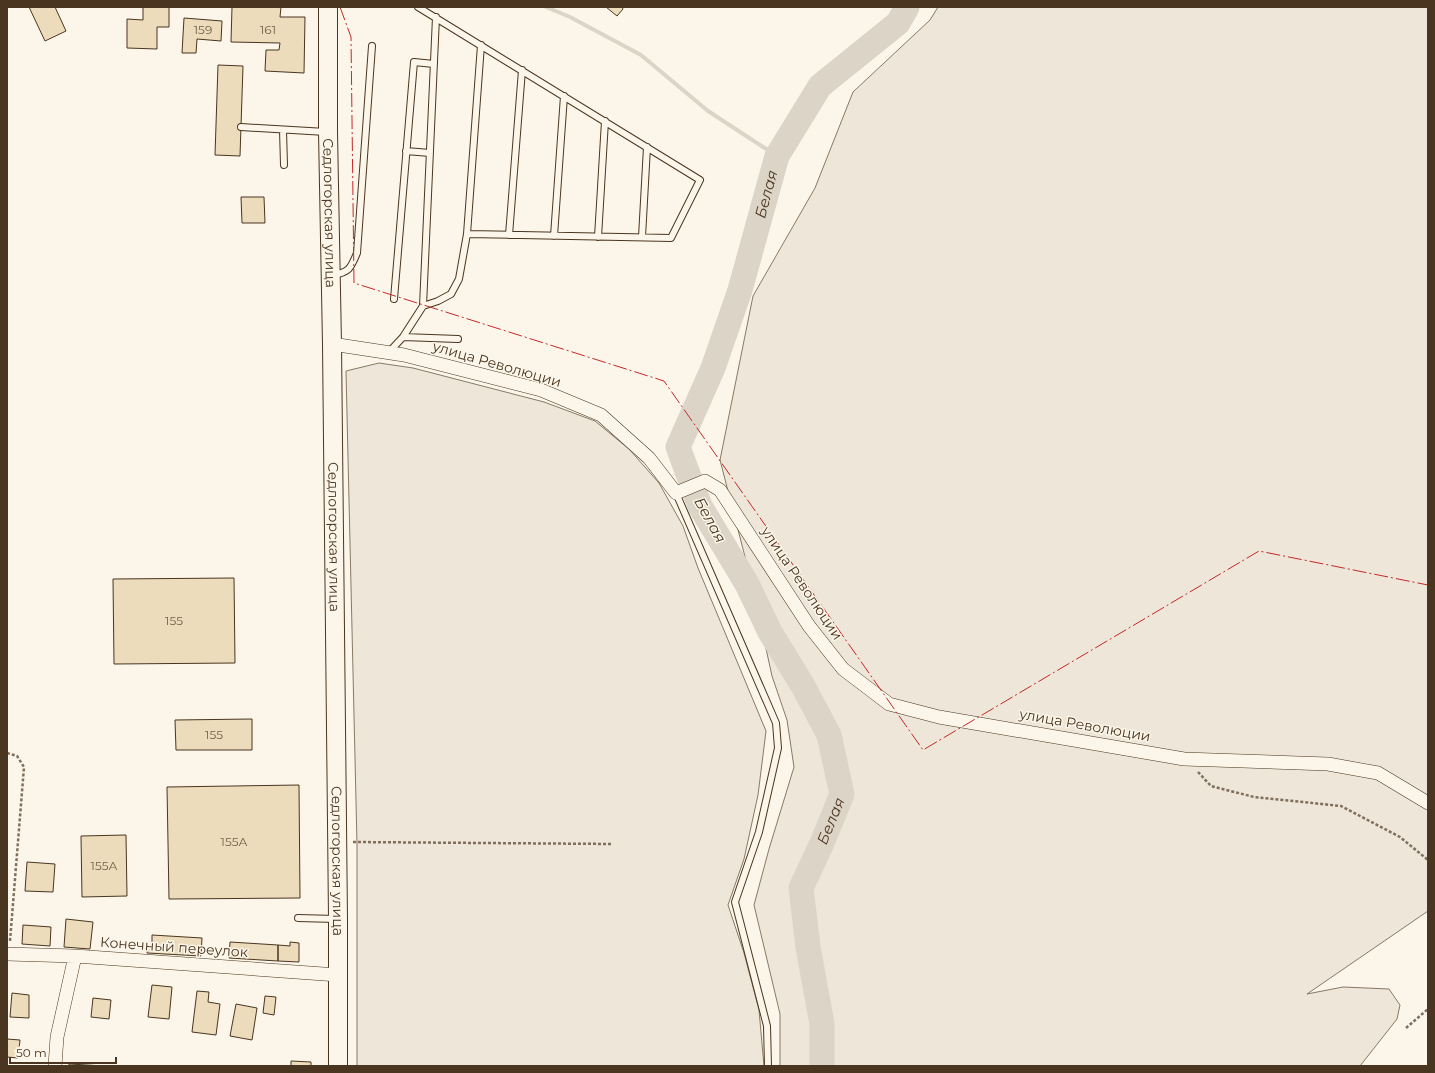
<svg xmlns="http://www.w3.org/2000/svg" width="1435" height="1073" font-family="Montserrat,sans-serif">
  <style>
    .green { fill: #ede6d9; stroke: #887966 }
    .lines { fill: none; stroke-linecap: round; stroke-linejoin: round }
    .stream { stroke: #dcd4c6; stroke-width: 4 }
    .river { stroke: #dcd4c6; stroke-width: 25 }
    .building { fill: #ecdcbc; stroke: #4a3520 }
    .lane-casing { stroke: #4a3520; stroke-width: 8 }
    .street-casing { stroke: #4a3520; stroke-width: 14 }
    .secondary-casing { stroke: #4a3520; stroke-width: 20 }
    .path { stroke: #7f6f5c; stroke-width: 2.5; stroke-dasharray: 3 2; stroke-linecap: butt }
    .lane { stroke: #fbf6e9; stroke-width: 6 }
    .street { stroke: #fbf6e9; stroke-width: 13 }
    .secondary { stroke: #fbf6e9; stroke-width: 18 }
    .power { stroke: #c62828; stroke-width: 1; stroke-dasharray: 14 3 2 3; stroke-linecap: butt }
    .labels { text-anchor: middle; stroke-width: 3; stroke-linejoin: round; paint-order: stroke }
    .number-label { font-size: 12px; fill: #725f47 }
    .street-label { font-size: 14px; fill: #4a3520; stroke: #fbf6e9 }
    .water-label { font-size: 15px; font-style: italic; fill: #4a3520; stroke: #fbf6e9 }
  </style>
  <rect width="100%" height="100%" fill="#fbf6e9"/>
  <!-- green -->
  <path class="green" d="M938 7H1428V911L1307 994 1343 987 1389 989 1400 1005 1397 1019 1360 1066H780V1014L754 905 769 849 794 767 787 720 772 676 751 580 720 460 753 296 815 188 853 92 930 20Z
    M379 363 413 368 544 402 595 421 629 449 659 483 683 526 698 568 766 731 758 795 744 859 728 905 744 953 759 1010 764 1066H357V844L346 371Z"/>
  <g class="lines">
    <!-- stream -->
    <path class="stream" d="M546 7 570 17 641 55 708 111 777 156"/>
    <!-- river -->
    <path class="river" id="s1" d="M822 1066V1024L808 947 801 888 822 843 842 794 829 735 803 686 770 632 747 584 700 506 678 447 713 368 740 290 777 156 820 86 898 23 907 7"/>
  </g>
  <!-- building -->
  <path class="building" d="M29 7H55L66 31 45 41Z
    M143 7H169V27H157V49L127 48V19L143 20Z
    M232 7H281L280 17H305L304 73 265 71 266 50H279L280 43 231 42Z
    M606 7H622L623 9 617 16Z
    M184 18 222 21 221 41 197 39 196 53H182Z
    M218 65 243 66 240 156 215 155Z
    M241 197H264L265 223H242Z
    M234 578 235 663 114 664 113 579Z
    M252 719V750H176L175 720Z
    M299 785 300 898 169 899 167 787Z
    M126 835 127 896 82 897 81 836Z
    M27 862 55 864 53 892 25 891Z
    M66 919 93 922 90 949 64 947Z
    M23 925 51 927 50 946 22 944Z
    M152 935 202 938 201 956 147 953V946H152Z
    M230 942 278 945V961L229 958Z
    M290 942 299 943V962L278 961V945L290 946Z
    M152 985 172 987 169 1019 148 1017Z
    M197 991 209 992 208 1002 220 1004 216 1035 192 1032Z
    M12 993 29 995V1018L10 1017Z
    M265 996 276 997 274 1015 263 1013Z
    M93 998 111 1000 109 1019 91 1017Z
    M236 1004 257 1008 252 1040 230 1036Z
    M7 1039 20 1040 18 1058 7 1057Z
    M291 1061 311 1062V1066H291Z
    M69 1064 105 1066H69Z"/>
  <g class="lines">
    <!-- lane casing -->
    <g class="lane-casing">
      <path id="lane" d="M418 7 700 180 671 238 467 234
        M241 127 326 132
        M283 130 284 165
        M406 151 430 153
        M509 235 522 70
        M554 236 564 96
        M598 237 605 121
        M642 237 647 147
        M332 275C349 273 351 268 357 253L372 46
        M394 299 414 62 434 64
        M423 306 438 301 451 294 459 279 467 234 481 45
        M403 337 458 339
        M389 352 403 337 423 306 436 17
        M676 493 776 723 778 748 759 832 735 902 767 1026 768 1066
        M298 918 336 919"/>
    </g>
    <!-- street casing -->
    <g class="street-casing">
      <path id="street" d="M332 344 404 355 541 390 601 415 649 458 676 493 705 481 720 490 809 626 843 669 889 704 939 717 1184 759 1328 764 1378 773 1428 803
        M7 954 75 956 338 975
        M55 1066 57 1037 75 956"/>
    </g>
    <!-- secondary casing -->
    <g class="secondary-casing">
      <g id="secondary">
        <path id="s2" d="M328 7V132L332 344 338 919V1066"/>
      </g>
    </g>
    <!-- path -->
    <path class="path" d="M7 753 17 756 24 767 10 941
      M1198 772 1211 786 1254 797 1341 806 1400 837 1428 860
      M353 842 613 844
      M1406 1028 1428 1009"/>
    <!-- lane -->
    <use href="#lane" class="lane"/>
    <!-- street -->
    <use href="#street" class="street"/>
    <!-- secondary -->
    <use href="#secondary" class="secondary"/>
    <!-- power -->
    <path class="power" d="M340 7 351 37 354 283 664 381 923 750 1259 551 1428 585"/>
  </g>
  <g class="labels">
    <!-- number labels -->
    <g class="number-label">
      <text x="203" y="34">159</text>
      <text x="268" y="34">161</text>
      <text x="174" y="625">155</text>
      <text x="214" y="739">155</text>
      <text x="234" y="846">155А</text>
      <text x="104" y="870">155А</text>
    </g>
    <!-- street labels -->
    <g class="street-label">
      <text dy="5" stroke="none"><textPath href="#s2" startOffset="206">Седлогорская улица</textPath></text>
      <text transform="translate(497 364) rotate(16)" y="5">улица Революции</text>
      <text dy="5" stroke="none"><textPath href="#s2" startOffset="530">Седлогорская улица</textPath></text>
      <text transform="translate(802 583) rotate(56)" y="5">улица Революции</text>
      <text transform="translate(1085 725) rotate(10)" y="5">улица Революции</text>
      <text dy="5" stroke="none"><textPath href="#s2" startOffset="854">Седлогорская улица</textPath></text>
      <text transform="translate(174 947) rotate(4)" y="5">Конечный переулок</text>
    </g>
    <!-- water labels -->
    <g class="water-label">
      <text dy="5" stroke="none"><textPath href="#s1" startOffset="937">Белая</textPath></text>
      <text transform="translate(710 520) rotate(61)" y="5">Белая</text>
      <text dy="5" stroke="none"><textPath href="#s1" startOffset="253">Белая</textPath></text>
    </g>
  </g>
  <!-- border -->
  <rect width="1435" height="1073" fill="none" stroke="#4a3520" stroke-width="16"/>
  <!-- scale -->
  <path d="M10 1057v6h106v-6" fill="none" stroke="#4a3520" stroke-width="2"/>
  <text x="16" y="1057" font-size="12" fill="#4a3520" stroke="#fbf6e9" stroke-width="3" paint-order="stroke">50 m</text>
</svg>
